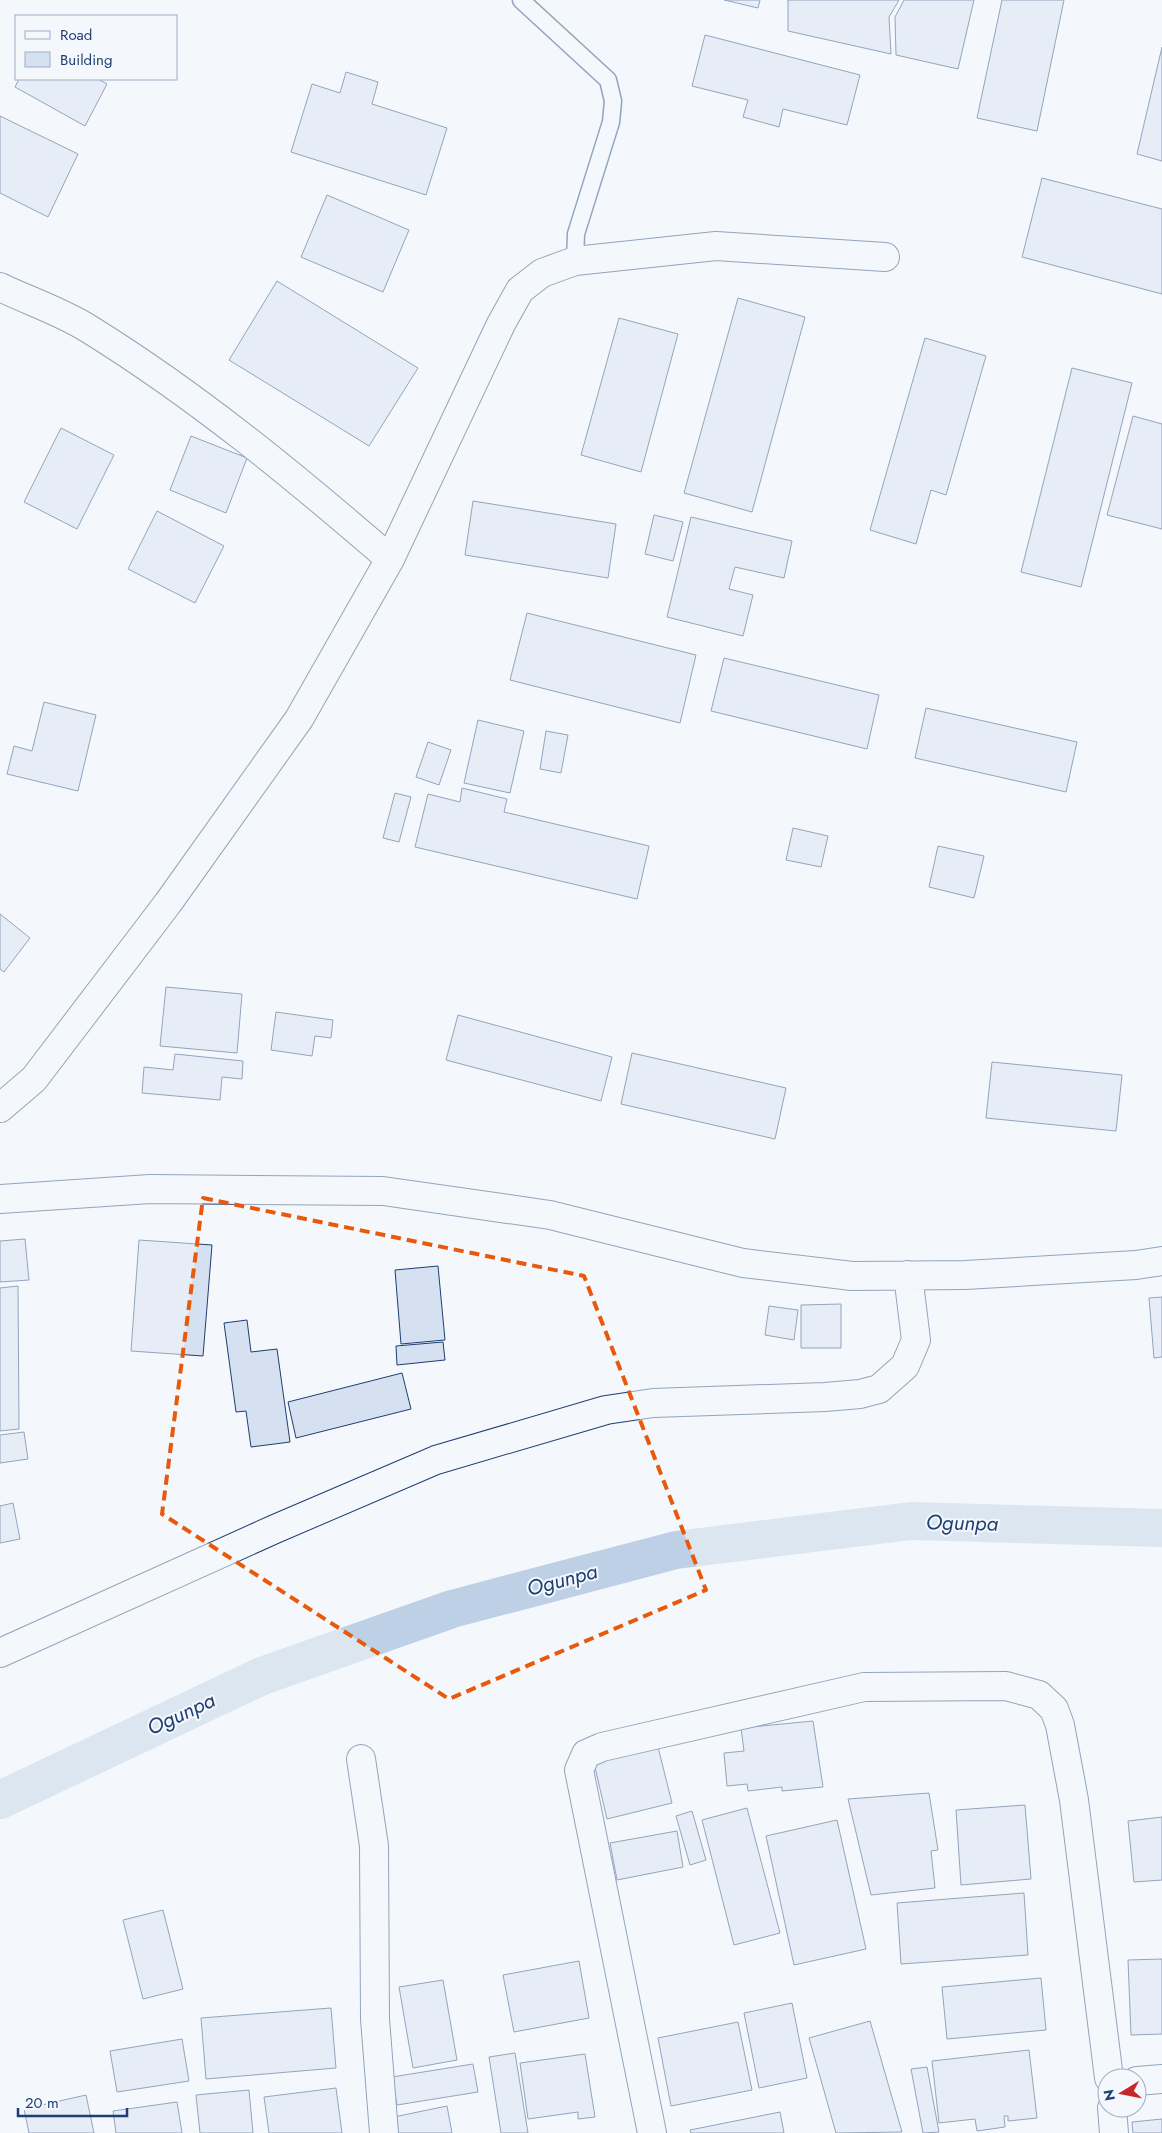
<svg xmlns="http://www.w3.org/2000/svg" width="1162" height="2133" font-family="Jost,sans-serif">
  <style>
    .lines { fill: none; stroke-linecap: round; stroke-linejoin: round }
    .canal { stroke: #bed0e5; stroke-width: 38 }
    .building { fill: #d5e0f0; stroke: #1d3f73 }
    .service-casing { stroke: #1d3f73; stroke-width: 19 }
    .minor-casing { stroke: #1d3f73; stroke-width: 30 }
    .service { stroke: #f4f7fb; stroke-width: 16 }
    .minor { stroke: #f4f7fb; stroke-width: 28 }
    .marked { fill: none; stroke: #e8590c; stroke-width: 4; stroke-dasharray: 10 6; stroke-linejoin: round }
    .labels { text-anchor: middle; stroke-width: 4; stroke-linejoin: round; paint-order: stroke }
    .water-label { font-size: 21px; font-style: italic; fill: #1d3f73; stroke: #f4f7fb }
  </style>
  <rect width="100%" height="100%" fill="#f4f7fb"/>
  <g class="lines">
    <!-- canal -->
    <path class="canal" d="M0 1800 262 1676 452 1609 676 1550 911 1521 1162 1528"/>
  </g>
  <!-- building -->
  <path class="building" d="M724 0H760L758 8Z
    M788 0H899L889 17 891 54 788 31Z
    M904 0H974L958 69 896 55 895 17Z
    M1002 0H1064L1037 131 977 118Z
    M705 35 860 75 847 125 783 109 779 127 743 117 748 100 692 86Z
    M1162 47V161L1137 154Z
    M346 72 378 82 372 104 447 128 426 195 291 152 312 84 340 93Z
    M19 79H98L107 84 85 126 15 87Z
    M0 116 78 154 48 217 0 193Z
    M1042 178 1162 209V294L1022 257Z
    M327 195 409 230 383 292 301 257Z
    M277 281 418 368 369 446 229 360Z
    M738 298 805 317 752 512 684 493Z
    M619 318 678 334 641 472 581 455Z
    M925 338 986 356 946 495 931 490 916 544 870 530Z
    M1072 368 1132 383 1081 587 1021 572Z
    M1133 416 1162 424V529L1107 515Z
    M61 428 114 455 77 529 24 502Z
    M191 436 247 458 226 513 170 490Z
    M473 501 616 524 608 578 465 555Z
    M157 511 224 546 195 603 128 569Z
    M654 515 683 522 673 561 645 554Z
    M691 517 792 541 784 578 735 567 729 589 753 595 743 636 667 617Z
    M527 613 696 655 680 723 510 680Z
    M724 658 879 695 867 749 711 711Z
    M44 702 96 715 78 791 7 774 14 746 32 751Z
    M926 708 1077 742 1066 792 915 758Z
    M478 720 524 731 510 793 464 783Z
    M546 731 568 735 561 773 540 769Z
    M428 742 451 750 439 785 416 777Z
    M462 788 507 799 504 812 649 846 637 899 415 847 428 794 460 802Z
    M395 793 411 797 399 842 383 838Z
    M793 828 828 836 821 867 786 860Z
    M938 846 984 856 974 898 929 887Z
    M0 914 30 938 4 972 0 969Z
    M166 987 242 994 237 1053 160 1046Z
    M276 1012 333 1020 331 1038 315 1036 312 1056 271 1050Z
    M458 1015 612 1057 601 1101 446 1060Z
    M632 1053 786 1088 775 1139 621 1104Z
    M175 1054 243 1061 242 1079 222 1077 220 1100 142 1093 144 1067 173 1070Z
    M992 1062 1122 1075 1116 1131 986 1118Z
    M25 1239 29 1280 0 1282V1241Z
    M139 1240 212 1245 203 1356 131 1351Z
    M438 1266 445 1340 401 1344 395 1270Z
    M18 1286 19 1429 0 1431V1288Z
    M1162 1297V1357L1154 1358 1149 1298Z
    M841 1304V1348H801V1305Z
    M769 1306 798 1310 794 1340 765 1335Z
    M247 1320 251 1352 277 1349 290 1442 251 1447 246 1411 236 1412 224 1323Z
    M443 1342 445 1360 397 1365 396 1346Z
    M402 1373 411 1409 296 1438 288 1402Z
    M24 1432 28 1459 0 1463V1435Z
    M13 1503 20 1539 0 1543V1506Z
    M813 1721 823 1787 782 1791V1787L748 1791 747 1784 727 1786 724 1753 744 1751 741 1728Z
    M657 1743 672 1803 607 1819 593 1759Z
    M929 1793 938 1850 931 1851 935 1888 871 1895 848 1799Z
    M1025 1805 1031 1879 961 1885 956 1810Z
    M747 1808 780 1933 734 1945 702 1820Z
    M692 1811 706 1860 690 1865 676 1816Z
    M1162 1817V1880L1134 1882 1128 1821Z
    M837 1820 866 1949 794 1965 766 1836Z
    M677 1831 683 1867 617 1880 610 1843Z
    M1024 1893 1028 1955 901 1964 897 1903Z
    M163 1910 183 1989 143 1999 123 1920Z
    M1162 1959V2034L1131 2035 1128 1960Z
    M579 1961 589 2018 514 2032 503 1975Z
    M1041 1978 1046 2030 947 2039 942 1987Z
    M443 1980 457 2060 413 2068 399 1987Z
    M792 2003 807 2078 759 2088 744 2013Z
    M331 2008 336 2068 206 2079 201 2018Z
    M870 2021 902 2132 836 2133 809 2038Z
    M738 2022 752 2090 671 2106 658 2038Z
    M182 2039 189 2081 117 2092 110 2051Z
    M1029 2050 1037 2118 1008 2121V2116H1004L1005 2127 977 2131 975 2119 939 2123 932 2061Z
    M515 2053 528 2133H501L489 2057Z
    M585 2054 595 2117 578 2119V2112L528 2119 520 2063Z
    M473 2064 478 2092 397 2105 392 2077Z
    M927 2067 939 2132 923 2133 911 2069Z
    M336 2088 342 2133H269L264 2097Z
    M249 2090 253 2133H200L196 2095Z
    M86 2095 94 2133H29L24 2109Z
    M177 2102 182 2133H116L113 2111Z
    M447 2106 452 2133H393L389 2118Z
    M780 2112 784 2133H691L690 2130Z
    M1162 2119V2133H1133L1132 2122Z"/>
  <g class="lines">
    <!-- service casing -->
    <g class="service-casing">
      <path id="service" d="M521 0 608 80 613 101 611 122 576 234 575 261"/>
    </g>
    <!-- minor casing -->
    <g class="minor-casing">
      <path id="minor" d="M0 287C29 301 62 312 89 329 197 396 294 476 390 559
        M0 1108 34 1079 168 903 299 719 390 559 501 324 520 290 542 273 575 261 716 246 885 257
        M0 1199 150 1189 383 1191 550 1215 743 1263 852 1276 965 1275 1136 1265 1162 1261
        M0 1653 275 1529 436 1460 606 1410 653 1403 825 1397 860 1394 879 1389 905 1366 916 1340 908 1275
        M361 1759 374 1846 375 2019 384 2133
        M1137 2081 1162 2079
        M1112 2108 1114 2133
        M652 2133 579 1770 586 1754 602 1747 864 1687 1006 1686 1039 1695 1054 1709 1060 1725 1074 1800 1109 2078"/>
    </g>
    <!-- service -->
    <use href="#service" class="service"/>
    <!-- minor -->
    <use href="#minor" class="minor"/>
  </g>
  <!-- marked area -->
  <path d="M0 0H1162V2133H0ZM203 1198 584 1276 706 1590 449 1699 162 1514Z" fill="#f4f7fb" fill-opacity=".55" fill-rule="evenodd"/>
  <path class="marked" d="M203 1198 584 1276 706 1590 449 1699 162 1514Z"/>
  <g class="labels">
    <!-- water labels -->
    <g class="water-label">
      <text transform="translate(962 1523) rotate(1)" y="7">Ogunpa</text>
      <text transform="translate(562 1580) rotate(-15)" y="7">Ogunpa</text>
      <text transform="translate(181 1714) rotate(-25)" y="7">Ogunpa</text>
    </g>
  </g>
  <!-- legend -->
  <rect x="15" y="15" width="162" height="65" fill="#f4f7fb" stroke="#9eadc5"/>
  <rect x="25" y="31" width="25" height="8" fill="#f4f7fb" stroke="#9eadc5"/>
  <text x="60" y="40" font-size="15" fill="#1d3f73">Road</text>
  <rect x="25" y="52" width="25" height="15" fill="#d5e0f0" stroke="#9eadc5"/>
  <text x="60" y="65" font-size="15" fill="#1d3f73">Building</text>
  <!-- north arrow -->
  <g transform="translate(1122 2093) rotate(260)"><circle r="24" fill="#f4f7fb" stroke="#9eadc5"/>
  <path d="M0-4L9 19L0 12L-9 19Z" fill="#c62828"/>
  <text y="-8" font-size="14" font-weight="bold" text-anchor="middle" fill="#1d3f73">N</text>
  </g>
  <!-- scale -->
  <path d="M18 2108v8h109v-8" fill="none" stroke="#1d3f73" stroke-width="2.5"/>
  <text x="25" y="2108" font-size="15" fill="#1d3f73" stroke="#f4f7fb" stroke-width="4" paint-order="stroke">20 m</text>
</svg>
